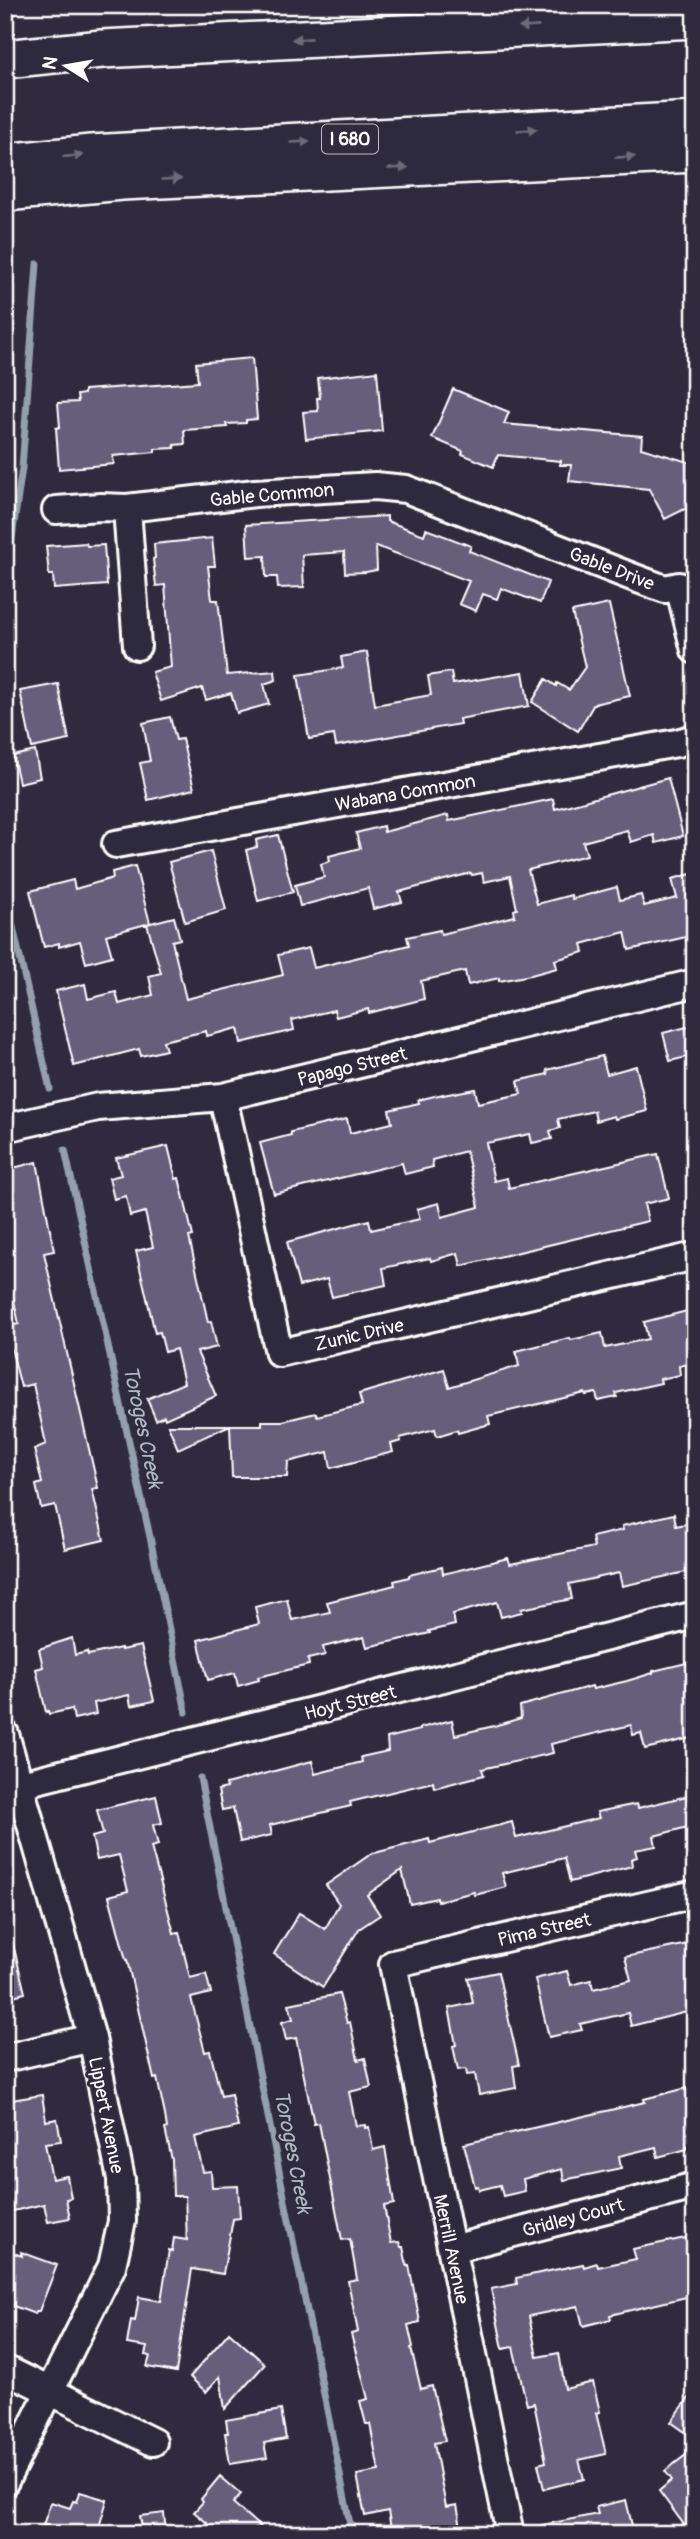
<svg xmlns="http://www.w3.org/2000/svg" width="700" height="2539" font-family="Pangolin,sans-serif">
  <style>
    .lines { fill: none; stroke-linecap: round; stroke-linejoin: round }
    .stream { stroke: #92a1ac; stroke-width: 7 }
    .building { fill: #655e7c; stroke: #fff; stroke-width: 2 }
    .minor-casing { stroke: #fff; stroke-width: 32 }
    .highway-casing { stroke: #fff; stroke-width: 42 }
    .minor { stroke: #2f2a3d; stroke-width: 26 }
    .highway { stroke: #2f2a3d; stroke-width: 37 }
    .oneway { fill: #6d6a77 }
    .labels { text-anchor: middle; stroke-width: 6; stroke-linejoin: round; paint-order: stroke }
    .shield { fill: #2f2a3d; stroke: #c1bfc5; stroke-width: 2 }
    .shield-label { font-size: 18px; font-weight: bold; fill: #fff }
    .street-label { font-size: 19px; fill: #fff; stroke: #2f2a3d }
    .water-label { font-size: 21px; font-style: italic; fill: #aeb8c0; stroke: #2f2a3d }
  </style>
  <rect width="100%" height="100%" fill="#2f2a3d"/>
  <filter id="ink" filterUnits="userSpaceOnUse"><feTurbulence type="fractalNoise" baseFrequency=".0143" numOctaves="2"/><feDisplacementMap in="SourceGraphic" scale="14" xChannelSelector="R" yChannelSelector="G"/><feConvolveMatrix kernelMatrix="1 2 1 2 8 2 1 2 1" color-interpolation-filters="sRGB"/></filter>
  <g filter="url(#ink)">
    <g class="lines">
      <!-- stream -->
      <path class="stream" d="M5 586 22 468 37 264
        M5 892 50 1089
        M65 1150 150 1537 186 1712
        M200 1778 352 2534"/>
    </g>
    <!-- building -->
    <path class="building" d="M252 358 257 419 246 420V423L226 424 227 427 184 430 185 444 174 445 175 448 155 449V452L113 456 114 464 59 469 56 428 60 427 58 403 78 402 77 395 84 394V390L198 382 196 363Z
      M377 371 382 431 306 439 303 412 318 411 317 398H320L318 378Z
      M453 389 509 412 504 424 642 436 641 448 695 464V504L665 519 649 489 569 481 571 465H560L561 461 498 455 493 467 462 454 463 451 432 438Z
      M387 516V521L424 535 426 529 471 546 469 551 548 582 540 603 501 588 497 599 483 594 476 611 459 604 469 581 376 546 377 570 366 572 345 573 344 552 302 555 304 587 278 588 277 577H266L265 556 248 557 246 525Z
      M212 538 215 566H208L212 600H218L227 675 275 671 276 680 264 684 269 704 237 713 231 693 206 700 202 688 161 701 152 672 171 667 165 585 156 586 153 559 155 558 154 544Z
      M86 543 87 546 104 545 107 585 54 589 53 575H49L46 546Z
      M609 604 630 696 594 704 578 731 532 702 546 679 556 686 557 683 569 690 585 667 572 612Z
      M367 652 375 705 431 695 428 676 451 672 453 684 523 672 529 706 459 719 460 724 336 746 334 735 309 739 298 675 343 668 341 657Z
      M58 684 69 740 32 748 20 691Z
      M170 717 176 740 182 739 194 789 148 800 140 763 150 761 143 723Z
      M35 751 40 778 19 783 13 756Z
      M668 778 683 836 656 843 654 835 631 842 627 830 583 842 587 855 528 870 537 904 571 895 572 899 617 887 620 900 641 895 644 906 677 898 672 879 695 873V942L687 943 686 937 629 950 625 932 582 944 584 952 555 960 557 968 531 975 499 981V978L468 985 465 971 421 981 424 999 369 1013 368 1009 336 1017 334 1010 292 1020 294 1030 241 1043 238 1028 207 1036 206 1031 163 1041 166 1050 141 1056 139 1049 74 1066 56 991 85 984 88 999 116 992 119 1004 153 995 149 976 161 973 147 924 174 917 180 939 172 941 186 999 283 975 278 955 309 948 314 968 409 945 407 937 440 930 441 934 515 916 514 910 517 909 510 876 484 882 482 873 472 875 471 873 399 892 402 902 373 909 368 888 300 906 295 885 324 877 321 864 330 861 329 856 360 848 356 833 383 826 384 832 448 815 449 821 553 799 555 809Z
      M278 835 293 892 258 901 246 850 257 847 256 840Z
      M211 851 226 910 185 922 169 862Z
      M135 866 150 923 106 935 112 956 86 963 80 941 59 947V943L44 947 30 891 73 880 75 889 113 878 112 872Z
      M695 1025V1055L670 1061 663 1033Z
      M602 1056 607 1074 636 1066 647 1111 615 1119 614 1116 596 1121 594 1111 558 1119 560 1128 550 1131 552 1139 532 1143 530 1134 486 1143 494 1181 507 1178 509 1188 658 1154 669 1198 644 1204 648 1221 461 1266 458 1253 431 1261 430 1258 383 1268 386 1285 332 1297 327 1279 299 1286 287 1242 369 1220 371 1230 420 1219 417 1209 439 1203 442 1217 479 1207 466 1151 432 1160 433 1167 405 1174 402 1163 274 1194 260 1143 291 1135V1132L347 1119 350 1133 392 1123 389 1110 419 1103 418 1100 443 1094V1095L475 1089 478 1103 521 1094 518 1081 548 1074 547 1070Z
      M168 1146 176 1179 179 1178 193 1236 189 1237 208 1322 211 1321 217 1347 197 1352 216 1396 165 1419 164 1416 156 1420 147 1399 184 1383 176 1349 165 1352 160 1332 155 1333 136 1251 153 1247 145 1212 130 1216 126 1196 114 1199 109 1178 121 1175 116 1158Z
      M37 1162 54 1251 44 1253 98 1488 92 1489 104 1540 65 1549 55 1505 41 1508 36 1485 42 1483 34 1449 46 1444 33 1384 21 1387 11 1348H8L5 1337V1327L19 1324 5 1261V1170Z
      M695 1309V1362L679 1366 680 1375 660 1379 661 1383 616 1393 617 1397 598 1401 596 1393 586 1395 585 1393 488 1416 490 1424 458 1433 457 1430 437 1436 435 1429 400 1438 401 1441 391 1444 393 1452 331 1468 328 1452 288 1462 287 1477H232L230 1425H262V1421H283L316 1413 317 1416 362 1405 359 1394 444 1369 449 1387 519 1366 516 1351 570 1338 571 1340 602 1333 605 1348 648 1339 644 1322Z
      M168 1425H230L178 1449Z
      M674 1514 676 1526 695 1522V1570L622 1586 619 1573 569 1584 572 1599 521 1609 522 1612 501 1617 497 1602 453 1614 455 1625 429 1631 430 1633 367 1647 364 1637 323 1647 325 1655 308 1659 309 1665 258 1677 259 1680 238 1686 235 1673 208 1680 198 1640 259 1624 255 1607 287 1599 292 1620 330 1612 327 1602 395 1585 394 1581 409 1577V1575L442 1567 443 1574 508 1558 510 1564 594 1547 592 1537 623 1530 622 1526Z
      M72 1638 75 1655 87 1652 88 1655 121 1648V1650L141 1646 154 1701 131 1706 129 1695 94 1703 96 1714 74 1719 72 1709 49 1714 48 1711 46 1712 36 1669 43 1667 39 1649Z
      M695 1661V1737L645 1749 641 1733 633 1735 631 1725 551 1744 553 1753 482 1769 484 1775 434 1788 433 1782 350 1802 351 1806 270 1825 272 1835 240 1842 233 1808 222 1810 218 1790 227 1788 226 1784 312 1761 315 1774 362 1762 361 1757 388 1751 387 1738 420 1730V1728L452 1720 455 1735 494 1726 521 1718 520 1706 592 1686 593 1689 627 1681 653 1673V1671Z
      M695 1794V1825L654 1836 656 1846 635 1850 637 1857 631 1859 632 1866 570 1882 564 1858 502 1873 506 1887 475 1895 474 1892 438 1901 437 1898 410 1904 402 1870 367 1895 380 1915 359 1929 323 1987 274 1954 299 1913 325 1929 339 1904 326 1885 371 1854 429 1839 430 1843 512 1822 516 1838 599 1818 597 1812 637 1804 638 1808Z
      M156 1796 162 1823 153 1825 158 1845 151 1847 174 1933 179 1932 190 1978 206 1974 211 1993 191 1998 205 2052 210 2051 221 2096 231 2094 238 2127 195 2137 203 2172 211 2171 212 2187 238 2186 240 2218 233 2219 223 2274 192 2269 176 2372 147 2367 150 2356 145 2355 147 2347 127 2344 131 2320 135 2321 139 2297 161 2301 169 2250 172 2251 174 2238 187 2240 185 2196H173L172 2160 165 2129 167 2128 165 2115 157 2078 154 2079 127 1960H126L109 1896 128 1891 119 1855 97 1860 92 1837 103 1834 97 1810Z
      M12 1940 25 1993 5 1998V1941Z
      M688 1944 689 1946 695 1945V2010L631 2026 628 2013 580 2024 582 2030 549 2037 535 1979 567 1971 571 1985 591 1980 593 1989 631 1980 625 1957Z
      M498 1972 519 2065 513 2066 516 2088 479 2095 475 2074 467 2075 466 2069 458 2070 453 2046 456 2045 449 2008 473 2003 468 1978Z
      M339 1994 347 2023 350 2022 358 2060 365 2058 371 2087 349 2092 356 2126 365 2125V2128L369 2127 373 2150 385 2147 394 2204 384 2206 391 2243 399 2242 401 2247H403L407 2266 409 2265 420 2322 408 2325 413 2347 411 2348 421 2389 432 2386 445 2441 434 2443 446 2507 457 2505 461 2527 431 2534H392L388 2511 365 2516 357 2475 379 2471 370 2424H366L360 2401 368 2399 351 2334 358 2332 348 2281 357 2279 350 2239 342 2240 319 2123 314 2124 296 2038 286 2040 282 2022 293 2019 289 2004Z
      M687 2088 695 2120V2144L687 2146V2149L658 2157 656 2147 619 2156 621 2168 564 2180 562 2169 523 2179 525 2191 503 2196 500 2185 479 2190 478 2186 475 2187 464 2144 645 2102 644 2099Z
      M42 2095 46 2121 57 2119 61 2141 45 2143 52 2179 67 2176 71 2198 66 2199 70 2218 48 2222 44 2204 13 2211 5 2175V2101Z
      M690 2237 695 2258V2295L610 2315 611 2319 583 2326 578 2306 529 2316 537 2357 559 2353 565 2389 593 2382 600 2412 596 2413 606 2454 579 2460 584 2479 544 2489 538 2464 546 2462 534 2403 527 2405 513 2347 503 2349 491 2289 517 2284 516 2278 583 2264 584 2267 597 2263 598 2267 636 2259 633 2249Z
      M5 2250 22 2256 21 2252 57 2265 39 2311H36L35 2314 5 2303Z
      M229 2332 265 2364 225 2409 220 2376 206 2392 190 2377Z
      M695 2390V2439L671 2422Z
      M281 2410 286 2439 264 2443 267 2458 230 2464 225 2433H228L226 2420Z
      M695 2448V2534H691L659 2491 672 2480 665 2471Z
      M220 2476 241 2494 233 2503 268 2534H220L194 2512 203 2502 201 2499Z
      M80 2492 107 2500 97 2534H72L43 2525 51 2502 70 2508 73 2501 77 2502Z
      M626 2500 634 2534H543L542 2525 598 2514 596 2507Z
      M164 2513 166 2534H143L140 2516Z"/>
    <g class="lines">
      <!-- minor casing -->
      <g class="minor-casing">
        <path id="minor" d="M127 508 137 646
          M56 510 101 507 127 508 255 493 375 486 406 489 635 578 665 589 679 586 695 650
          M116 844 677 743 695 738
          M223 1097 279 1353 695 1256
          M5 1128 98 1107 223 1097 695 983
          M5 1734 92 2038 121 2179 122 2221 112 2266 5 2481
          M5 1788 695 1615
          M5 2058 92 2038
          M452 2249 695 2186
          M5 2369 153 2442
          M510 2534 393 1964 695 1894"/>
      </g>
      <!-- highway casing -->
      <g class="highway-casing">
        <path id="highway" d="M5 59 102 49 695 19
          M5 163 91 154 282 143 695 121
          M5 192 122 181 695 153"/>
      </g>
      <!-- minor -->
      <use href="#minor" class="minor"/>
      <!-- highway -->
      <use href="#highway" class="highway"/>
    </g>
    <!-- one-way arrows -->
    <defs><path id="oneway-solid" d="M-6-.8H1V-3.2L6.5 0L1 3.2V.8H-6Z" transform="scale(1.75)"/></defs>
    <g class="oneway">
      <use href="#oneway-solid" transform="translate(529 27) rotate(177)"/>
      <use href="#oneway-solid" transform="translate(302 39) rotate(177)"/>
      <use href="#oneway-solid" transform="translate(527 130) rotate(-4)"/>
      <use href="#oneway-solid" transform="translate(300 142) rotate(-3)"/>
      <use href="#oneway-solid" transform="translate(73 156) rotate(-5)"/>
      <use href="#oneway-solid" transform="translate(625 157) rotate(-3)"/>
      <use href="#oneway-solid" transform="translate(398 168) rotate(-3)"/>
      <use href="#oneway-solid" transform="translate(171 179) rotate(-3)"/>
    </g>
  </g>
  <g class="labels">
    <!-- shield labels -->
    <rect class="shield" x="322" y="124.5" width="56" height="29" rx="5"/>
    <g class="shield-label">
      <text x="350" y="145">I 680</text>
    </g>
    <!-- street labels -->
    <g class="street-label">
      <text transform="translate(272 494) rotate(-5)" y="7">Gable Common</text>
      <text transform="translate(612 568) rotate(21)" y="7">Gable Drive</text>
      <text transform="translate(405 792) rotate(-10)" y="7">Wabana Common</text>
      <text transform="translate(352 1066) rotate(-14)" y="7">Papago Street</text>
      <text transform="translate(359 1334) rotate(-13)" y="7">Zunic Drive</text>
      <text transform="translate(350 1702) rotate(-14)" y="7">Hoyt Street</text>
      <text transform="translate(544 1929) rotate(-13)" y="7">Pima Street</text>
      <text transform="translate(107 2115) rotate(79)" y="7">Lippert Avenue</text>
      <text transform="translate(573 2217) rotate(-15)" y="7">Gridley Court</text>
      <text transform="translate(452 2249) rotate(78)" y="7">Merrill Avenue</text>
    </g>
    <!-- water labels -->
    <g class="water-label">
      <text transform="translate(143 1427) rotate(78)" y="7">Toroges Creek</text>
      <text transform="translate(293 2152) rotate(79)" y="7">Toroges Creek</text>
    </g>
  </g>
  <!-- margin -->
  <rect width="700" height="2539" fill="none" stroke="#2f2a3d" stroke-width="28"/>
  <rect x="14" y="14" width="672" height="2511" fill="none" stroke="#fff" stroke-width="2.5" filter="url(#ink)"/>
  <!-- north arrow -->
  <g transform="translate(66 66) rotate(281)" stroke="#2f2a3d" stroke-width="5" paint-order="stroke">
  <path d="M0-5L12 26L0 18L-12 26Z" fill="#ffffff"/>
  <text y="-10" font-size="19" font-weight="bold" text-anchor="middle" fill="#ffffff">N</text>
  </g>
</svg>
